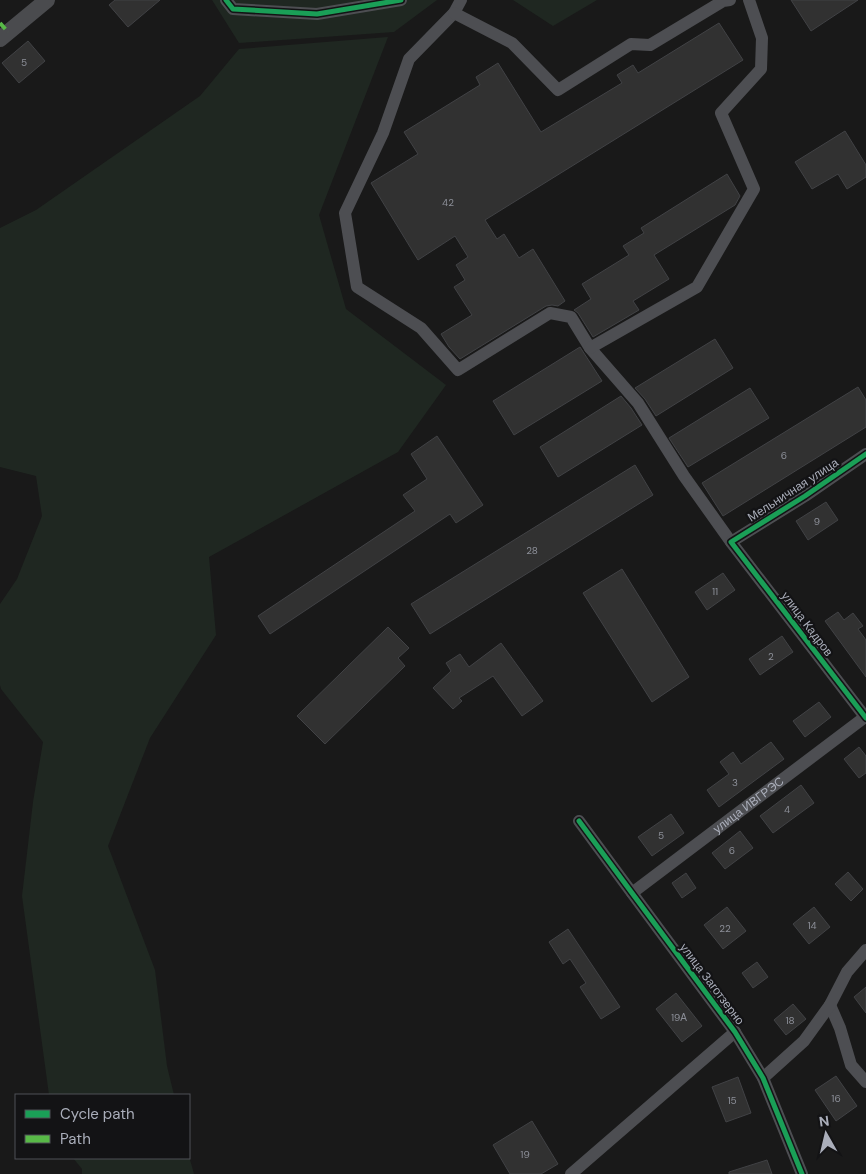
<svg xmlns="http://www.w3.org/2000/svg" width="866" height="1174" font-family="'DM Sans',sans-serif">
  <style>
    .green { fill: #1f2721 }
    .building { fill: #313131; stroke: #414245 }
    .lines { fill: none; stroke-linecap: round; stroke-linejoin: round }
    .minor { stroke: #4d4e52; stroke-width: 12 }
    .major { stroke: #4a4b4e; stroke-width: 16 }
    .quiet { stroke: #58b947; stroke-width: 4; stroke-dasharray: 8 4; stroke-linecap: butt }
    .cycleway-casing { stroke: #131315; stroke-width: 8 }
    .cycleway { stroke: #1a9f57; stroke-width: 5 }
    .labels { text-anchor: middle; stroke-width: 4.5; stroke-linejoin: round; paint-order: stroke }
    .number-label { font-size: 10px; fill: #8c8f98 }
    .street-label { font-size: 12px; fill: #aaaeba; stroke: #131315 }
  </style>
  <rect width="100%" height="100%" fill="#191919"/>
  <!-- green -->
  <path class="green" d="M212 0H437L394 32 239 43Z
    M513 0H597L553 26Z
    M388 37 319 215 346 309 446 385 398 452 209 557 216 635 150 738 108 846 155 970 167 1066 174 1095H49L22 896 33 802 43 742 1 689 0 685V604L17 579 42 516 36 476 0 467V228L36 210 200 96 239 49Z
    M189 1156 194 1174H82V1169L73 1158H189Z"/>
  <!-- building -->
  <path class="building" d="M115 0H160L128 27 109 5Z
    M791 0H858L811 31Z
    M719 23 743 60 485 220 497 239 504 234 519 258 533 249 565 301 558 306 552 305 546 306 460 359 449 347 441 334 472 315 454 287 465 280 456 265 468 257 455 236 418 260 371 183 418 154 404 132 480 85 476 77 498 63 541 132 622 83 617 75 633 65 638 73Z
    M28 41 45 61 19 83 2 63Z
    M845 131 866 165V177L847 189 838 174 812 189 795 162Z
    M727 174 740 196 735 205 654 255 669 279 633 301 639 310 593 337 578 313 574 310 591 299 582 284 629 255 623 246 644 233 641 228Z
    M715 339 733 368 656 416 645 399 635 388Z
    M580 347 602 381 514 435 493 401Z
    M858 387 866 400V427L723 516 702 483Z
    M750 388 769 418 688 467 669 438Z
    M621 396 631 408 642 425 558 477 540 447Z
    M437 436 483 505 456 523 450 514 270 634 258 616 415 511 403 495 427 479 411 454Z
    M635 465 653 495 430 634 411 604Z
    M826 502 838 520 808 540 796 521Z
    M622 569 689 677 652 702 583 593Z
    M723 573 735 590 707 610 695 592Z
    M838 612 844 620 853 613 863 626 858 629 866 640V677L825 621Z
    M388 627 409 648 398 658 405 666 325 744 297 716Z
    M782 636 793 652 760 675 749 659Z
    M501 643 543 701 522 716 493 676 459 698 462 701 453 709 433 688 451 671 446 663 460 654 469 667Z
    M819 702 831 717 805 737 793 721Z
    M771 742 784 759 719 807 707 790 729 774 720 762 733 752 741 764Z
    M859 747 866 756V773L859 778 844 759Z
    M801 785 814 803 773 833 760 816Z
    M671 814 684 833 652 856 638 837Z
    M740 831 753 848 725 869 712 853Z
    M848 872 863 889 851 901 835 884Z
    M686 873 696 888 682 898 672 883Z
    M727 907 746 931 723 949 704 925Z
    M814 907 830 927 809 944 793 924Z
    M568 929 620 1007 601 1019 580 987 586 983 570 959 563 964 549 942Z
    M757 962 768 977 753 988 742 973Z
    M866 987V1013L854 997Z
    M676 993 702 1026 682 1042 656 1009Z
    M793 1004 806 1019 786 1035 774 1020Z
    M836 1076 857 1106 836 1121 815 1090Z
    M738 1077 751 1113 726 1122 712 1087Z
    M532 1121 558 1164 541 1174H510L493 1145Z
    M767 1160 772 1174H729V1172Z"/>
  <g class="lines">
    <!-- minor -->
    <g class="minor">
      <path d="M226 0 233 9 317 14 401 0"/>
      <path d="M461 0 454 13 409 59 383 133 345 213 357 287 421 328 458 370 550 313 571 317 590 348 638 403 684 476 731 542 866 718"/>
      <path d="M454 13 512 43 558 90 631 44 650 45 723 1 730 0"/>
      <path d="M590 348 697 287 754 189 721 113 761 69 762 38 749 0"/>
      <path d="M731 542 805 496 866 454"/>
      <path d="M579 821 632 893 735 1032 763 1078 802 1174"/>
      <path id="s1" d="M632 893 865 717"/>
      <path d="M830 1005 840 1028 851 1065 866 1082"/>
      <path d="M763 1078 804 1041 830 1005 847 972 866 950"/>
      <path d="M571 1174 735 1032"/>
    </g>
    <!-- major -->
    <path class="major" d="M0 39 47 0"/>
    <!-- quiet -->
    <path class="quiet" d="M0 23 8 32"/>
    <!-- cycleway casing -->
    <g class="cycleway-casing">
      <path id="cycleway" d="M226 0 233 9 317 14 401 0
        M866 454 805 496 731 542 866 718
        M579 821 632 893 735 1032 763 1078 802 1174"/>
    </g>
    <!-- cycleway -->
    <use href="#cycleway" class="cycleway"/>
  </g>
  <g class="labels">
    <!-- number labels -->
    <g class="number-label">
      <text x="24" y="66">5</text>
      <text x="448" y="206">42</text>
      <text x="784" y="459">6</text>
      <text x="817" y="525">9</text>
      <text x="532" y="554">28</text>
      <text x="715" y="595">11</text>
      <text x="771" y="660">2</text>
      <text x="735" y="786">3</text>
      <text x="787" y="813">4</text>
      <text x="661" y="839">5</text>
      <text x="732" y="854">6</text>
      <text x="812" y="929">14</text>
      <text x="725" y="932">22</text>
      <text x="679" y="1021">19А</text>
      <text x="790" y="1024">18</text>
      <text x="836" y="1102">16</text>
      <text x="732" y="1104">15</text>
      <text x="525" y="1158">19</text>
    </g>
    <!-- street labels -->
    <g class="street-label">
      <text transform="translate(793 490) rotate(-33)" y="4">Мельничная улица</text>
      <text transform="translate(807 624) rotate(53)" y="4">улица Кадров</text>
      <text dy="4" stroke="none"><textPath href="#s1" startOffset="146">улица ИВГРЭС</textPath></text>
      <text transform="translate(712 984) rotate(53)" y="4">улица Заготзерно</text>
    </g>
  </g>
  <!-- legend -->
  <rect x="15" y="1094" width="175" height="65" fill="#131315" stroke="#4f5157"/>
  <rect x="25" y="1110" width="25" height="8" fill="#1a9f57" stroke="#4f5157"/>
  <text x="60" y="1119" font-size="15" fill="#aaaeba">Cycle path</text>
  <rect x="25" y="1135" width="25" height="8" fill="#58b947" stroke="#4f5157"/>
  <text x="60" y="1144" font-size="15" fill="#aaaeba">Path</text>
  <!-- north arrow -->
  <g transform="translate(826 1134) rotate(352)" stroke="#131315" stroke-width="4" paint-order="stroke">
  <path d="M0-4L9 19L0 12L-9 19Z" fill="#aaaeba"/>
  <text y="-8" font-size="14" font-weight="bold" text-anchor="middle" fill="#aaaeba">N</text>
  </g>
</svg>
